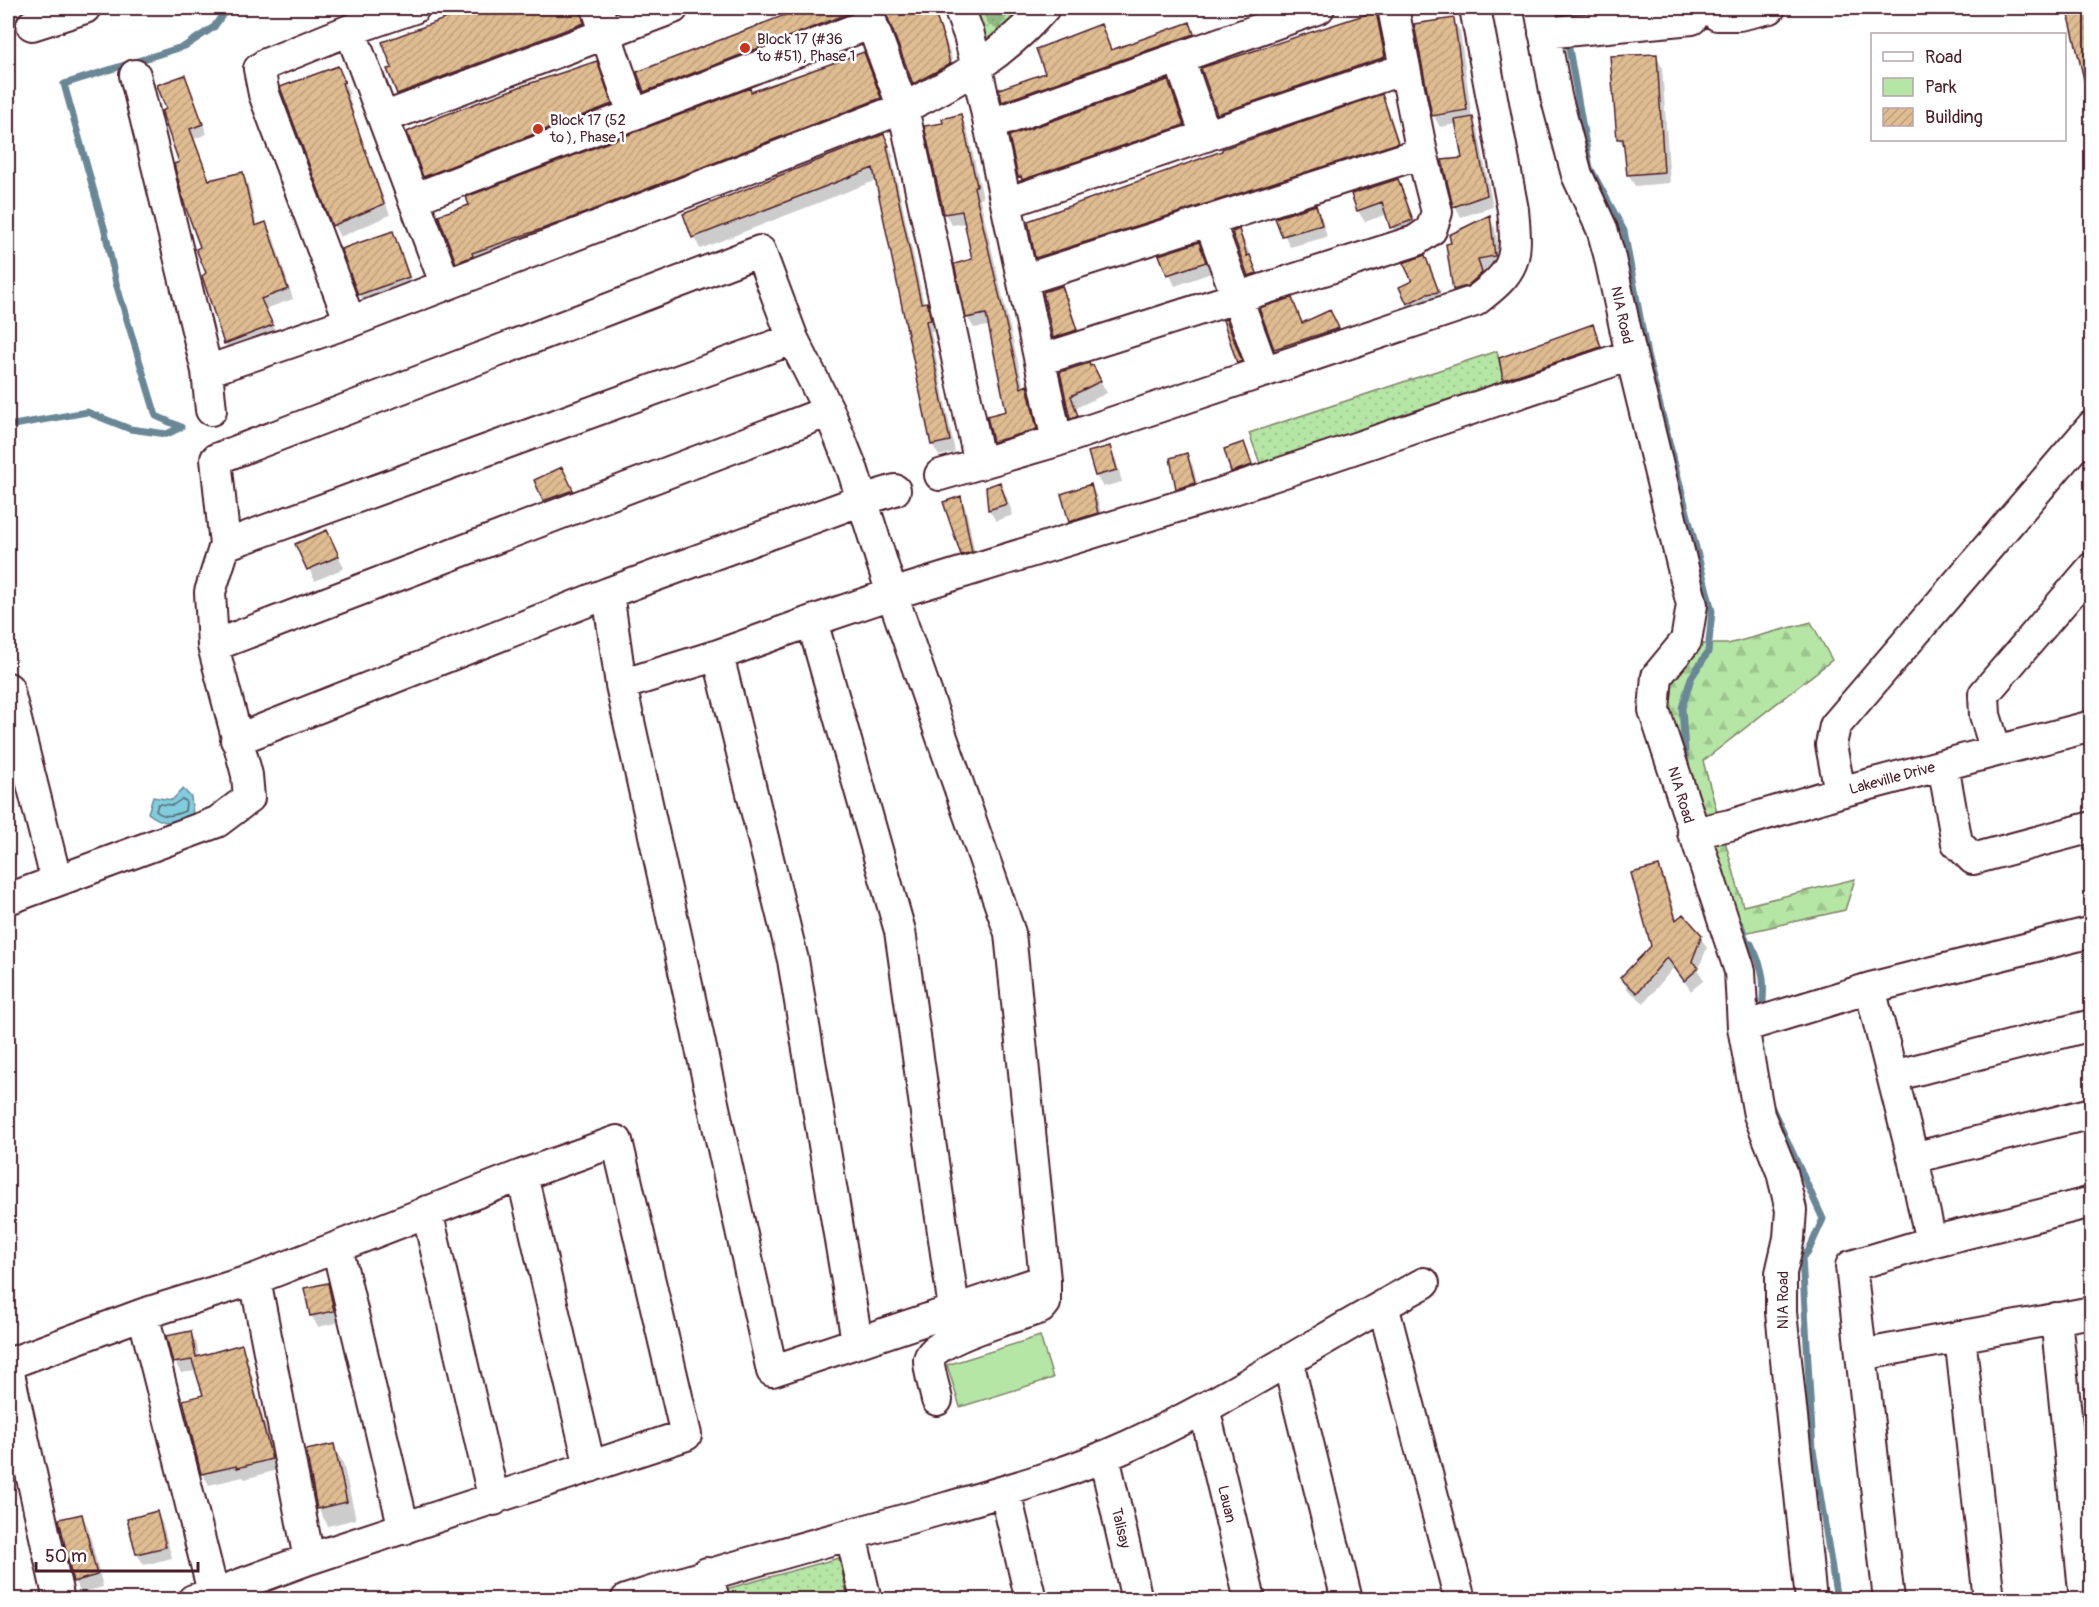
<svg xmlns="http://www.w3.org/2000/svg" width="2099" height="1607" font-family="Pangolin,sans-serif">
  <style>
    .green { fill: url(#green-dots); stroke: #808268; stroke-width: 1.5 }
    .forest { fill: url(#forest-firs); stroke: #808268; stroke-width: 1.5 }
    .pitch { fill: #b5e6a5; stroke: #808268; stroke-width: 1.5 }
    .water { fill: #7fcddd; stroke: #6a8796; stroke-width: 1.5 }
    .shadow { fill: #0003 }
    .lines { fill: none; stroke-linecap: round; stroke-linejoin: round }
    .shore { stroke: #5f6572; stroke-width: 1.5 }
    .stream { stroke: #6a8796; stroke-width: 7 }
    .building { fill: url(#building-hatch); stroke: #4a1f2b; stroke-width: 1.5 }
    .minor-casing { stroke: #4a1f2b; stroke-width: 34 }
    .minor { stroke: #fff; stroke-width: 30 }
    .poi-dot { fill: #c8321e; stroke: #fff; stroke-width: 2 }
    .labels { text-anchor: middle; stroke-width: 5; stroke-linejoin: round; paint-order: stroke }
    .poi-label { font-size: 15px; fill: #4a1f2b; stroke: #fff; text-anchor: start }
    .street-label { font-size: 15px; fill: #4a1f2b; stroke: #fff }
  </style>
  <defs>
    <pattern id="green-dots" width="8" height="8" patternUnits="userSpaceOnUse" patternTransform="scale(1.5)"><rect width="8" height="8" fill="#b5e6a5"/><path d="M2 2h.1M6 6h.1" fill="none" stroke="#9dc58e" stroke-width="1.8" stroke-linecap="round"/></pattern>
    <pattern id="forest-firs" width="22" height="20" patternUnits="userSpaceOnUse" patternTransform="scale(1.5)"><rect width="22" height="20" fill="#b5e6a5"/><path d="M5 1l3.5 6h-7zM16 11l3.5 6h-7z" fill="#9dc58e"/></pattern>
    <pattern id="building-hatch" width="6" height="6" patternUnits="userSpaceOnUse" patternTransform="scale(1.5)"><rect width="6" height="6" fill="#dfbc91"/><path d="M-1 1l2-2M0 6l6-6M5 7l2-2" fill="none" stroke="#c1a17d"/></pattern>
  </defs>
  <rect width="100%" height="100%" fill="#fff"/>
  <filter id="ink" filterUnits="userSpaceOnUse"><feTurbulence type="fractalNoise" baseFrequency=".0167" numOctaves="2"/><feDisplacementMap in="SourceGraphic" scale="12" xChannelSelector="R" yChannelSelector="G"/><feConvolveMatrix kernelMatrix="1 2 1 2 8 2 1 2 1" color-interpolation-filters="sRGB"/></filter>
  <g filter="url(#ink)">
    <!-- green -->
    <path class="green" d="M953 8H978L988 14 992 8H1013L1016 9 1022 8 1016 10V27L995 54Z
      M1497 351 1506 391 1265 477 1249 433Z
      M839 1558 848 1599H725L722 1590Z"/>
    <!-- forest -->
    <path class="forest" d="M1811 622 1832 660 1703 761 1743 906 1855 879 1845 910 1722 938 1661 758 1666 670 1683 644H1728Z"/>
    <!-- pitch -->
    <path class="pitch" d="M1040 1336 1053 1378 960 1407 947 1365Z"/>
    <!-- water -->
    <path class="water" d="M183 789 191 797 193 815C175 822 165 827 148 813L153 797 172 800Z"/>
    <!-- shadow -->
    <path class="shadow" d="M479 8H591L590 35 405 105 389 70 394 68 384 43Z
      M616 8H662L624 22Z
      M806 8H846L845 11 847 12 849 8H860L855 17 652 103 645 91 639 73Z
      M886 8H934L951 55 955 75 920 95 914 83Z
      M1573 8H1591L1592 9 1576 13Z
      M2080 8H2092V88L2085 77 2069 11Z
      M973 9V8H1038L1026 27 1008 15 998 30 989 25 982 13Z
      M1375 13 1382 24 1391 69 1225 125 1218 113Z
      M1453 20 1460 31 1472 119 1478 130 1493 207 1461 217 1455 206 1464 159 1457 124 1440 127 1434 116 1416 26Z
      M1189 24 1199 46 1010 113 1003 102 1001 90 1047 74 1100 26 1112 51Z
      M863 54 870 66 886 110 464 273 457 262 471 206 751 94Z
      M1656 56 1662 67 1670 183 1635 186 1628 174 1626 151 1619 139Z
      M596 63 603 74 617 116 431 187 425 176Z
      M338 68 350 94H348L360 134 390 215 340 237 334 226 282 88Z
      M184 77 190 87 207 134 194 139 210 181 242 174 248 184 257 226 266 223 272 233 293 299 265 309 278 335 231 353 225 343 168 110Z
      M1168 82 1174 93 1189 136 1026 188 1019 176Z
      M1382 96 1388 108 1403 154 1043 269 1037 257Z
      M960 116 967 128 983 198 980 199 1024 388 1027 387 1033 398 1042 440 1001 452 994 441 1007 412 989 326 974 328 967 317 974 260 966 223 952 225 945 214 926 127 945 124Z
      M884 136 894 157 892 158 924 304 927 303 933 315 937 331 931 332 955 452 939 456 932 444 877 180 700 249 684 215Z
      M1397 181 1404 192 1418 232 1398 239 1387 214 1365 222 1358 211Z
      M1315 207 1322 218 1327 237 1290 247 1277 219Z
      M1489 217 1495 228 1501 267 1484 270 1488 285 1461 301 1454 289Z
      M1239 231 1245 242 1262 285 1256 287 1249 275Z
      M393 233 399 244 414 288 366 306 360 295 343 250Z
      M1198 244 1211 273 1175 286 1161 256Z
      M1425 257 1431 268 1444 304 1415 315 1401 288 1414 281Z
      M1062 287 1068 299 1082 342 1060 349 1054 337Z
      M1292 300 1303 324 1336 323 1344 340 1282 360 1276 349 1261 309Z
      M1226 321 1232 332 1247 373H1245L1238 362Z
      M1592 325 1599 337 1606 359 1511 391 1505 379Z
      M1062 373 1099 378 1107 393 1076 408 1083 427 1078 429 1071 418Z
      M1244 444 1250 455 1258 476 1239 482 1233 471Z
      M1109 448 1116 459 1122 482 1103 487 1096 476 1090 453Z
      M1187 455 1193 466 1200 495 1184 500 1177 489 1172 460Z
      M536 480 568 481 578 502 551 512Z
      M999 484 1006 495 1013 515 996 521 989 510 987 488Z
      M1091 486 1097 497 1104 524 1077 533 1071 521Z
      M960 498 966 509 977 563 969 566 962 554Z
      M333 543 344 568 315 581 297 545Z
      M1659 868 1665 879 1678 920 1700 936 1707 948 1698 970 1704 980 1691 991 1674 967 1644 1003 1628 990 1621 978 1653 946Z
      M8 1252 12 1268 8 1270Z
      M327 1284 334 1296 340 1322 318 1327 311 1315Z
      M191 1333 197 1344 199 1358 241 1346 247 1357 277 1470 245 1479 243 1477 209 1485 203 1474 184 1401 205 1396 197 1371 181 1373 175 1362Z
      M333 1445 343 1463 356 1519 328 1526 318 1508Z
      M157 1513 163 1525 172 1558 144 1565 137 1554Z
      M82 1516 88 1527 103 1587 81 1593 74 1581Z"/>
    <g class="lines">
      <!-- shore -->
      <path class="shore" d="M182 799 186 801 185 811C175 815 165 819 156 811L158 804 173 805Z"/>
      <!-- stream -->
      <path class="stream" d="M1562 8 1565 23
        M1567 37 1590 168 1624 231 1647 355 1712 611 1708 652 1691 678 1682 708 1686 766
        M8 426 87 412 130 429 167 434 181 427 156 416 116 283 105 231 64 84 185 46 214 27 223 14 233 8
        M1741 925 1748 946 1751 944C1765 971 1765 983 1762 1013
        M1771 1106 1823 1219 1808 1252 1802 1257 1813 1450 1837 1600"/>
    </g>
    <!-- building -->
    <path class="building" d="M474 8H580L584 23 397 94 387 69 392 68 382 42Z
      M803 8H849L850 13 644 92 637 72Z
      M884 8H933L945 42 950 64 913 84Z
      M2067 8H2091V83L2085 84Z
      M1376 11 1385 57 1217 114 1201 68Z
      M1454 18 1467 110 1432 116 1414 24Z
      M1190 22 1194 34 1002 102 999 89 1045 73 1036 49 1101 24 1111 50Z
      M864 52 881 98 559 223 472 253 473 256 456 263 438 215 469 205 466 197 750 88 751 92Z
      M1657 54 1664 172 1627 175 1623 139H1617L1610 56Z
      M597 61 612 104 423 177 407 132 437 118 522 86Z
      M338 66 345 82 342 83 355 121 384 204 332 226 280 87Z
      M185 75 203 124 190 129 209 180 243 172 255 226 266 222 288 289 261 299 273 325 224 344 202 276 206 273 196 249 200 247 184 203 174 164 179 162 163 116 162 111 166 109 157 85Z
      M1168 80 1184 125 1022 180 1021 176 1018 177 1009 136Z
      M1382 94 1398 143 1035 258 1028 221 1222 151V149Z
      M961 114 977 186 974 187 1021 388 1027 385 1037 429 993 442 987 416 1006 411 986 314 966 318 954 264 972 259 962 211 944 214 924 126 943 123 942 119Z
      M1473 117 1487 195 1453 207 1442 160 1462 158 1455 120Z
      M884 134 889 146H887L921 303 927 302 931 320 926 321 950 441 931 445 873 168 692 238 683 214Z
      M1398 179 1413 220 1390 228 1382 202 1357 211 1351 194Z
      M1316 205 1322 225 1282 236 1275 218Z
      M1490 215 1495 256 1478 259 1482 273 1467 286 1453 290 1446 244 1451 243 1449 235Z
      M1239 229 1247 256 1250 255 1257 273 1248 276 1232 232Z
      M393 231 409 277 358 295 341 249Z
      M1199 242 1206 262 1167 275 1159 255Z
      M1425 255 1439 292 1427 294 1407 304 1399 287 1412 281 1403 263Z
      M1062 286 1077 330 1053 338 1043 292Z
      M1292 298 1302 323 1330 310 1339 328 1274 349 1259 308Z
      M1226 319 1242 361 1237 363 1223 320Z
      M1593 324 1601 347 1503 380 1499 358Z
      M1089 363 1090 366 1093 365 1101 381 1071 396 1078 416 1070 419 1060 372Z
      M1244 442 1252 465 1231 472 1224 449Z
      M1110 446 1117 470 1095 476 1088 452Z
      M1187 453 1195 483 1176 489 1170 458Z
      M562 467 573 490 543 501 534 480Z
      M1000 482 1007 504 988 510 986 487Z
      M1091 484 1098 513 1069 522 1061 494Z
      M961 496 972 552 961 555 943 502Z
      M327 530 339 556 307 570 295 544Z
      M1659 866 1676 920 1683 914 1702 935 1692 961 1699 968 1684 981 1667 957 1637 993 1620 978 1651 946 1631 873Z
      M328 1283 334 1311 310 1316 304 1288Z
      M191 1331 196 1357 242 1344 272 1459 237 1468 236 1466 201 1474 183 1400 203 1395 192 1360 173 1363 166 1336Z
      M334 1444 347 1502 317 1509 306 1450Z
      M157 1511 166 1547 136 1554 127 1519Z
      M82 1514 97 1575 73 1582 59 1519Z"/>
    <g class="lines">
      <!-- minor casing -->
      <g class="minor-casing">
        <path id="minor" d="M597 8 633 114
          M866 8 903 108 980 464
          M959 8 969 35 977 68 1057 441
          M1540 8 1556 96 1577 175 1602 229 1609 254 1631 355 1692 605 1686 641 1657 676 1654 710 1740 971 1743 1027 1759 1115 1782 1172 1791 1210 1789 1238 1781 1273V1312L1811 1600
          M1711 8 1717 15H1739L1770 8
          M32 25 85 8
          M350 30 445 283
          M1544 33 1692 19
          M1179 58 1206 136
          M135 75 207 371 211 410
          M383 118 673 8
          M989 125 1319 8
          M413 199 872 23
          M1006 203 1404 69
          M1209 220 1264 372
          M1023 280 1422 153
          M350 322 264 94 259 69 266 64 350 30 414 8
          M1040 360 1415 241 1431 230 1437 212 1422 153 1393 8
          M207 371 350 322 903 108C956 83 1005 53 1044 8
          M940 475 1057 441 1475 301C1516 270 1518 261 1513 210L1475 8
          M225 545 793 339
          M608 593 621 685 772 1371 1045 1280
          M812 621 900 931 954 1309 959 1327
          M213 646 829 411
          M718 655 793 960 857 1341
          M621 685 718 655 812 621 892 594 1219 494 1631 355
          M8 688 56 879
          M236 740 608 593 862 500 895 490
          M1996 751 1985 715 1984 694 2092 568
          M1943 765 1957 843 1973 859 2092 827
          M1840 792 1831 745 1835 726 2092 426
          M1693 833 1730 825 1840 792 2092 726
          M8 899 217 822 249 798 247 775 213 646 210 592 225 545 216 459 760 251 793 339 829 411 853 471 892 594 1010 933 1045 1280V1303L1041 1308C1021 1315 933 1339 929 1359 928 1368 935 1390 937 1400
          M1870 988 1913 1158 1931 1242
          M1743 1027 1870 988 2092 932
          M1893 1076 2092 1025
          M1913 1158 2092 1113
          M522 1175 590 1467
          M427 1211 494 1500
          M337 1247 404 1529
          M255 1279 309 1559
          M1383 1305 1460 1600
          M143 1314 215 1600
          M2056 1318 2085 1600
          M1960 1336 1989 1600
          M1861 1355 2092 1312
          M1288 1362 1347 1600
          M8 1364 143 1314 255 1279 522 1175 617 1141 686 1435 309 1559 214 1594 193 1600
          M8 1369 59 1600
          M1204 1408 1250 1600
          M1104 1456 1137 1600
          M1005 1491 1031 1600
          M851 1535 866 1600
          M707 1573 714 1600
          M626 1600C733 1565 841 1538 949 1507 1001 1492 1055 1477 1105 1456 1217 1409 1317 1340 1424 1283
          M1889 1600 1851 1266 1931 1242 2092 1202"/>
      </g>
      <!-- minor -->
      <use href="#minor" class="minor"/>
    </g>
  </g>
  <!-- markers -->
  <g class="poi-dot">
    <circle cx="745" cy="48" r="6"/>
    <circle cx="538" cy="129" r="6"/>
  </g>
  <g class="labels">
    <!-- poi labels -->
    <g class="poi-label">
      <text x="757" y="44">Block 17 (#36<tspan x="757" dy="17">to #51), Phase 1</tspan></text>
      <text x="550" y="125">Block 17 (52<tspan x="550" dy="17">to ), Phase 1</tspan></text>
    </g>
    <!-- street labels -->
    <g class="street-label">
      <text transform="translate(1622 315) rotate(78)" y="5">NIA Road</text>
      <text transform="translate(1892 778) rotate(-15)" y="5">Lakeville Drive</text>
      <text transform="translate(1681 795) rotate(73)" y="5">NIA Road</text>
      <text transform="translate(1783 1300) rotate(-90)" y="5">NIA Road</text>
      <text transform="translate(1227 1504) rotate(77)" y="5">Lauan</text>
      <text transform="translate(1121 1528) rotate(77)" y="5">Talisay</text>
    </g>
  </g>
  <!-- margin -->
  <rect width="2099" height="1607" fill="none" stroke="#fff" stroke-width="30"/>
  <rect x="15" y="15" width="2069" height="1577" fill="none" stroke="#4a1f2b" stroke-width="2" filter="url(#ink)"/>
  <!-- legend -->
  <rect x="1871" y="33" width="195" height="108" fill="#ffffff" stroke="#b7a5aa" stroke-width="1.5"/>
  <rect x="1883" y="52" width="30" height="9" fill="#ffffff" stroke="#b7a5aa" stroke-width="1.5"/>
  <text x="1925" y="63" font-size="18" fill="#4a1f2b">Road</text>
  <rect x="1883" y="78" width="30" height="18" fill="#b5e6a5" stroke="#b7a5aa" stroke-width="1.5"/>
  <text x="1925" y="93" font-size="18" fill="#4a1f2b">Park</text>
  <rect x="1883" y="108" width="30" height="18" fill="url(#building-hatch)" stroke="#b7a5aa" stroke-width="1.5"/>
  <text x="1925" y="123" font-size="18" fill="#4a1f2b">Building</text>
  <!-- scale -->
  <path d="M36 1562v9h162v-9" fill="none" stroke="#4a1f2b" stroke-width="3"/>
  <text x="45" y="1562" font-size="18" fill="#4a1f2b" stroke="#ffffff" stroke-width="4.5" paint-order="stroke">50 m</text>
</svg>
